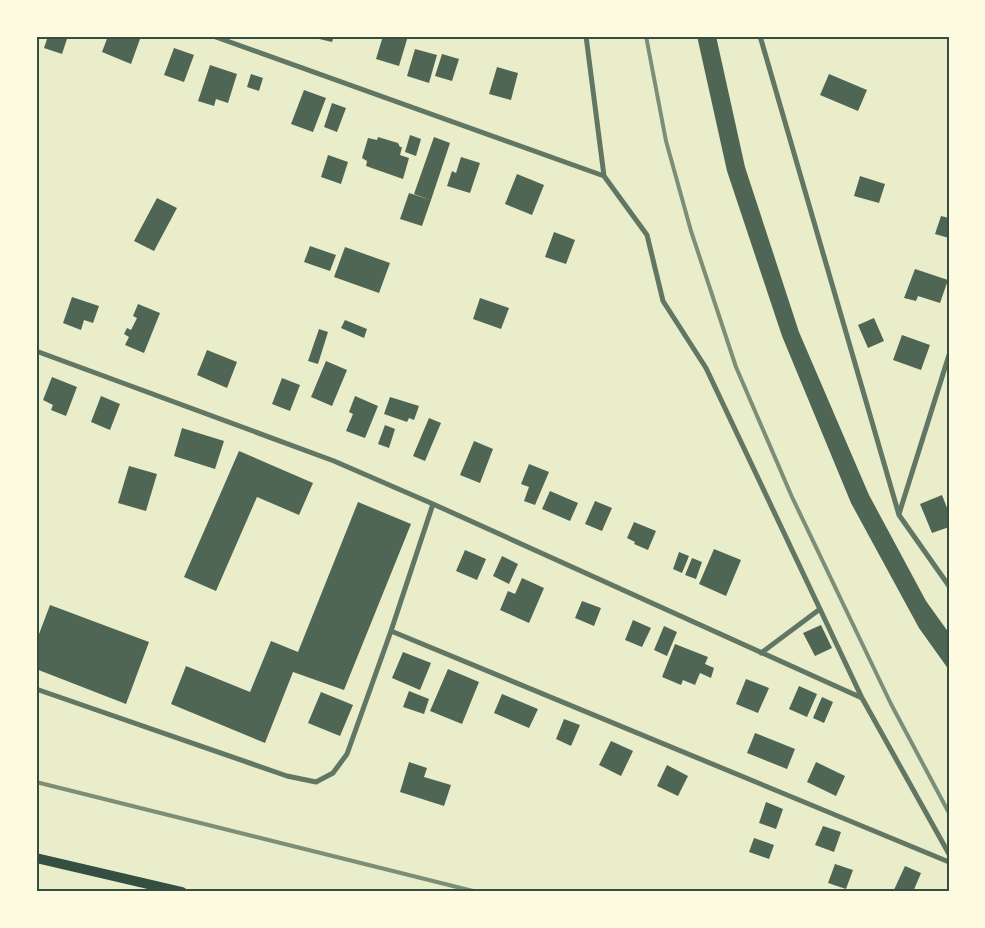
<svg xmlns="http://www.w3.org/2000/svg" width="985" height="928" font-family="'Fira Sans',sans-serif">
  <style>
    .building { fill: #4f6655 }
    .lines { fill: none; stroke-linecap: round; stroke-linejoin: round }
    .minor { stroke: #617663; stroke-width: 5 }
    .secondary { stroke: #344e41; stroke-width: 10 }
    .rail { stroke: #7c8e77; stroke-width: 4 }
    .neatline { fill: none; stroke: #344e41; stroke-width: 2 }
  </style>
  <rect width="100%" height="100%" fill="#e9edc9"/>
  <!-- building -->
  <path class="building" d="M48 36H68L62 54 44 48Z
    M108 36H132L140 39 131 64 102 52Z
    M315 36H334L332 42 315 38Z
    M383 36H408L399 66 376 59Z
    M697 36H716L745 167 799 332 869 495 926 601 949 633V670L919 628 851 503 782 336 727 171Z
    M174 48 194 55 184 82 164 75Z
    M415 49 437 55 429 83 407 76Z
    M442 54 459 59 452 81 435 76Z
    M210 65 237 74 228 103 216 99 214 106 198 101Z
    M497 67 518 73 511 100 489 94Z
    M251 74 263 78 259 91 247 87Z
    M829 74 867 90 858 111 820 95Z
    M304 90 326 98 313 132 291 124Z
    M332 103 346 108 337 132 324 127Z
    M410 135 421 139 416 156 405 152Z
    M378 137 398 143 400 147H402L400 155 409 158 403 179 366 166 367 161 362 158 368 138 377 140Z
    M434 137 450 143 431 200 414 194Z
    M328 155 348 162 341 184 321 177Z
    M461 157 480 163 470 193 447 186 452 171 456 173Z
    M517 174 544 185 532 215 505 204Z
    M860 176 885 184 879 203 854 196Z
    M409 193 431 200 422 226 400 219Z
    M157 198 177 208 154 251 134 241Z
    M941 216 949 218V238L935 234Z
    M554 232 575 240 566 264 545 257Z
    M310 246 336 255 330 271 304 262Z
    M345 247 390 263 379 293 334 277Z
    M915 269 948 280 940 303 918 296 916 301 904 298Z
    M72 297 99 306 93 323 84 320 81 330 63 323Z
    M480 298 509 308 501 329 473 319Z
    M138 304 160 313 144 353 125 345 129 337 124 334 127 328 131 330 137 318 133 316Z
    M874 318 884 341 868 348 858 325Z
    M345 320 367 329 364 338 341 328Z
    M319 329 328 332 318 364 308 361Z
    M902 335 930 345 921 370 893 360Z
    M207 350 237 362 227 388 197 375Z
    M326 361 347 370 332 406 311 397Z
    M52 377 77 387 66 416 51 410 53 405 43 400Z
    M282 378 300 385 290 411 272 404Z
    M101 396 120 404 110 430 91 422Z
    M355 396 378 406 365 438 346 431 353 414 349 412Z
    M390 397 419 406 414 420 409 418 407 422 384 414Z
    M429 418 441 423 425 461 413 456Z
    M385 425 395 429 389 448 378 444Z
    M182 428 224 441 215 469 174 456Z
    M474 441 493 449 480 483 460 475Z
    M239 451 313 483 299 515 257 497 216 591 184 577Z
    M529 464 549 472 535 505 524 501 529 487 521 484Z
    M129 466 157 474 146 511 118 503Z
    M550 491 578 503 570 521 542 509Z
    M942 495 949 513V527L932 533 920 504Z
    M595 501 612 508 602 531 585 524Z
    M358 502 411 524 344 690 293 672 265 743 171 704 186 666 250 692 271 641 298 652Z
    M634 522 656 531 648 550 634 544 635 542 627 538Z
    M714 549 741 560 726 596 699 584Z
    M465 550 486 559 477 580 456 571Z
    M679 552 689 556 682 573 673 569Z
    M502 556 518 564 509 584 493 576Z
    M692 558 702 562 696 579 685 575Z
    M522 578 544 588 529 623 500 610 508 591 515 594Z
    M582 601 601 608 594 626 575 618Z
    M50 605 149 642 126 704 36 669V642Z
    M633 620 651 628 642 647 625 640Z
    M821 625 832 648 815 656 803 633Z
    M664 626 677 632 667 656 654 650Z
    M675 644 708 657 705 664 714 668 711 678 700 673 695 685 683 680 681 685 662 677Z
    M403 652 431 663 420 690 392 678Z
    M448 669 479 682 462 724 430 711Z
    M746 679 769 688 758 713 736 704Z
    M799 686 817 694 807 717 789 709Z
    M409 691 429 699 424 714 403 707Z
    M321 692 353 705 340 736 308 723Z
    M502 694 538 709 529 728 494 713Z
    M822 697 833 702 824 723 813 718Z
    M564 719 580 725 571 746 556 739Z
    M755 733 795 749 787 769 747 753Z
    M611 741 633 751 621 776 599 765Z
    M409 762 427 768 424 777 451 785 444 806 400 792Z
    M816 762 845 776 836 796 807 782Z
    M667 765 688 776 678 796 657 786Z
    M766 802 783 809 776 829 759 823Z
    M823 826 841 832 834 852 815 845Z
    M754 838 774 845 769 859 749 852Z
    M835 864 853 870 846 889 828 883Z
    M905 866 921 873 913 892H893Z"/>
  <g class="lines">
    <!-- minor -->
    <path class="minor" d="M213 36 604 176
      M586 36 604 176 647 235 663 301 706 368 862 698 949 854
      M760 36 899 515 949 586
      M36 351 334 461 433 504 862 698
      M899 514 949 355
      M391 631 949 862
      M761 653 820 609
      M36 689 287 776 316 782 333 773 347 754 391 631 433 504"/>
    <!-- secondary -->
    <path class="secondary" d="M36 858 182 892"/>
    <!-- rail -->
    <path class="rail" d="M646 36 666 141 691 231 736 367 792 497 891 704 949 813
      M36 782 477 892"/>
  </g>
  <!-- border -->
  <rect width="985" height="928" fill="none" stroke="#fefae0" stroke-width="75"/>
  <rect x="38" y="38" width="910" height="852" class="neatline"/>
</svg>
